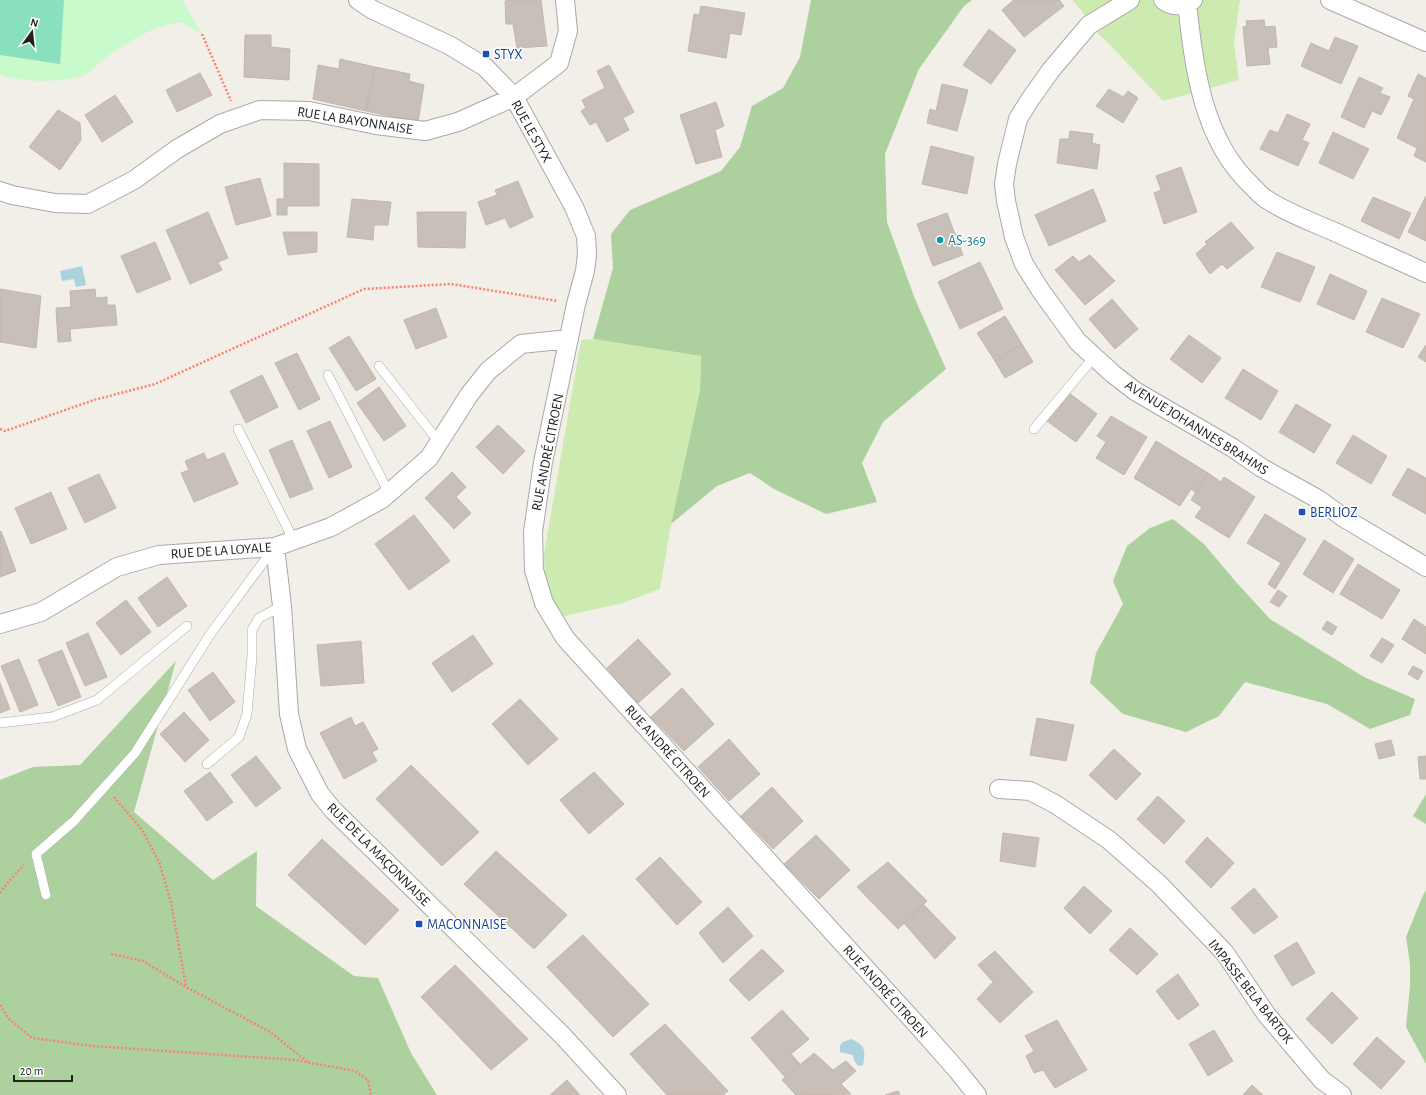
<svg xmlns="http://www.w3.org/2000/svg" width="1426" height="1095" font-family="'Alegreya Sans',sans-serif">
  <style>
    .grass { fill: #cdebb0 }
    .forest { fill: #add19e }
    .park { fill: #c8facc }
    .pitch { fill: #88e0be }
    .water { fill: #aad3df }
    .building { fill: #c7bfb8; stroke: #c4b6ab }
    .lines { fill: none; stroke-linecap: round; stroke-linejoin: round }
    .service-casing { stroke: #a9a9a9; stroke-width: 10 }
    .minor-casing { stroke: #a9a9a9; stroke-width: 20 }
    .path { stroke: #fa8072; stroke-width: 2.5; stroke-dasharray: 2 2; stroke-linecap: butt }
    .service { stroke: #fff; stroke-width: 9 }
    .minor { stroke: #fff; stroke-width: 18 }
    .transit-dot { fill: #1a4fb4; stroke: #fff; stroke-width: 1.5 }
    .culture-dot { fill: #0f9aa8; stroke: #fff; stroke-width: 1.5 }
    .labels { text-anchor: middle; stroke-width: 3; stroke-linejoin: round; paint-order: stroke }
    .transit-label { font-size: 14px; fill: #164399; stroke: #fff; text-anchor: start }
    .street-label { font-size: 14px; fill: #222; stroke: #fff }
    .culture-label { font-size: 14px; fill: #0d838f; stroke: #fff; text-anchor: start }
  </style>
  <rect width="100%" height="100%" fill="#f2efe9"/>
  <!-- grass -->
  <path class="grass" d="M1072 0H1240L1234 43 1239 80 1163 101 1107 42 1089 25 1082 11Z
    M593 339 701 356 700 390 671 524 660 589 620 604 577 613 558 618 545 583 544 554 581 340Z"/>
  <!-- forest -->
  <path class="forest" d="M811 0H972L964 6 919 69 885 154 887 222 915 299 946 369 883 422 862 463 877 502 826 514 774 489 750 473 717 486 671 524 700 390 701 356 593 339 613 268 611 234 630 210 721 171 740 147 752 106 783 88 800 57Z
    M1173 519 1204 544 1236 582 1270 619 1364 677 1415 699 1410 715 1370 729 1327 704 1245 682 1219 716 1186 732 1123 714 1090 683 1096 653 1123 604 1113 581 1127 546 1150 528Z
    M176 661 134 812 213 880 257 851 256 906 354 976 378 978 411 1053 437 1095H0V780L33 767 80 765Z
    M1426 794V824L1413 816Z
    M1426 890V1064L1406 1027 1410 986V964L1406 937 1423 895Z"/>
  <!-- park -->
  <path class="park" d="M0 0H182L202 34 180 22C149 28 129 41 104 59 97 64 90 74 82 76 62 83 19 82 0 75Z"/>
  <!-- pitch -->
  <path class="pitch" d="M0 0H64L60 64 0 55Z"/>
  <!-- water -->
  <path class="water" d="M82 266 86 285 76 287 74 279 62 281 60 271Z
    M851 1039C865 1045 866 1050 863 1065L858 1066 854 1060 853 1055 840 1052V1045L843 1042Z"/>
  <!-- building -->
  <path class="building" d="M510 0H541L547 46 517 48 513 24H506L505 1Z
    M1014 0H1059L1064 6 1024 37 1002 10Z
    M701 6 745 13 741 35 730 33 726 58 688 51 694 14 699 15Z
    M1264 20 1265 27 1275 26 1277 47 1268 48 1270 64 1247 66 1243 27 1247 26 1246 21Z
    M989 29 1016 50 991 84 963 65Z
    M245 35H271V47L290 49 289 80 244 77Z
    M1335 37 1358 46 1341 84 1301 66 1311 43 1329 51Z
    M340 59 375 67 366 111 313 99 318 65 339 69Z
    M609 65 634 112 623 118 629 130 607 142 596 122 590 125 581 111 586 108 582 100 605 88 597 71Z
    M375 67 410 74 409 81 424 85 418 122 366 111Z
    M200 73 212 95 177 112 166 90Z
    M1418 74 1426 78V162L1414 156 1417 148 1397 138 1414 99 1408 96Z
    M1359 77 1383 88 1380 93 1390 97 1381 115 1372 111 1364 128 1341 117Z
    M942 84 968 90 957 131 927 123 930 109 936 111Z
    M1109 89 1123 97 1128 91 1138 98 1123 123 1096 106Z
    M115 95 133 122 102 142 85 115Z
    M716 102 724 126 715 130 722 157 696 164 680 115Z
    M58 110 80 123 81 140 60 170 29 147Z
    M1287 114 1310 124 1302 140 1309 143 1298 166 1260 149 1270 130 1278 133Z
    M1070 131 1093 134 1092 143 1100 145 1097 169 1057 163 1060 139H1069Z
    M1333 132 1369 149 1353 179 1319 163Z
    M931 146 974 157 967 194 922 184Z
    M284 163 319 164V206H287V215H277V199H284Z
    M1181 167 1197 212 1164 224 1154 193 1161 190 1156 176Z
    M260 178 271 216 236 225 225 187Z
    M518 181 533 217 510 228 505 218 486 225 478 202 497 195 495 190Z
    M1093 189 1106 221 1049 246 1035 215Z
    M1426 196V241L1408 232Z
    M1373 197 1411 213 1399 239 1361 221Z
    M352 199 391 202 388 225H374L373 240 347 237Z
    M208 212 228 258 218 262 222 270 190 284 166 230Z
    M417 212H466L465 248 418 247Z
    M947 213 963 255 933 266 917 224Z
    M1231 222 1254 248 1227 269 1222 264 1210 274 1196 254 1207 244 1205 242Z
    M283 232H317V252L288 255Z
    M155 242 171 279 137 293 121 256Z
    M1277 252 1315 267 1300 302 1261 287Z
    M1090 255 1115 281 1085 305 1055 270 1073 256 1079 262Z
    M980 262 1003 309 960 329 938 282Z
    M1330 274 1367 291 1354 320 1317 304Z
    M0 289 41 296 36 348 0 342Z
    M95 289 96 298 107 297V305H115L117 325 70 329 71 341 58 342 56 308 71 307 70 291Z
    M1382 298 1420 314 1403 348 1366 332Z
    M1112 299 1138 329 1115 349 1089 319Z
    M436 308 447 337 416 349 404 320Z
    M1005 316 1022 344 995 361 977 333Z
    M1189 335 1221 358 1202 383 1170 359Z
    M349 336 376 379 356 391 329 348Z
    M1022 344 1033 362 1005 378 995 361Z
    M1426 345V362L1418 357Z
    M297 353 320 399 299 410 275 363Z
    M1243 369 1278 391 1261 420 1225 398Z
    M262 375 278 407 246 423 230 391Z
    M379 387 406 426 384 441 357 403Z
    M1069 393 1097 414 1076 442 1047 421Z
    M1296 404 1331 425 1314 453 1279 432Z
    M1111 416 1147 437 1124 475 1096 458 1106 442 1097 436Z
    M330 421 352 467 329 478 307 431Z
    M498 425 525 451 503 474 476 447Z
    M1353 435 1387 456 1371 484 1336 463Z
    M292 440 313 489 290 498 269 450Z
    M1156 441 1208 473 1196 493 1191 489 1180 506 1134 478Z
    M204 453 207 460 224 453 238 484 194 502 181 473 189 470 185 461Z
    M1408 468 1426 478V514L1392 495Z
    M452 472 466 487 456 497 471 513 454 529 425 498Z
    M1208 473 1221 482 1224 477 1255 497 1229 538 1195 517 1202 507 1191 500Z
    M99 474 116 508 85 523 68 488Z
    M51 492 67 529 31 544 15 508Z
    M1265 514 1306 539 1275 589 1268 584 1281 563 1247 543Z
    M414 515 450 561 409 590 375 544Z
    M1 531 16 571 0 577V532Z
    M1324 540 1354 559 1333 593 1303 574Z
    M1358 564 1400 590 1382 619 1340 594Z
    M167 577 187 606 158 627 138 598Z
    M1278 590 1287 596 1279 607 1270 602Z
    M126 600 151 632 121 655 96 623Z
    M1414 619 1426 627V654L1402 639Z
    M1327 621 1337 627 1332 635 1322 629Z
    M88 633 107 677 85 686 66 643Z
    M473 635 493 664 452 692 432 663Z
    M1382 638 1394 645 1382 663 1370 656Z
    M638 639 671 674 638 703 607 668Z
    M361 641 364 683 321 686 317 645Z
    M62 650 81 697 58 706 38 660Z
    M19 659 38 705 20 712 1 666Z
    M1413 666 1423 671 1418 680 1408 674Z
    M213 672 235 702 210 721 188 690Z
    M0 683 10 709 0 713Z
    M682 688 714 724 684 751 651 717Z
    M520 699 558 739 528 765 492 724Z
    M184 712 209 740 185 762 160 734Z
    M351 717 355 726 363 722 378 749 372 752 377 761 344 779 320 733Z
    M1037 718 1074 725 1066 761 1030 755Z
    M729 739 760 774 729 801 698 767Z
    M1391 740 1395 755 1379 759 1375 744Z
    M1114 749 1141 774 1116 800 1089 775Z
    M256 756 281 788 256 807 231 775Z
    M1426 756V779H1420L1418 757Z
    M411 765 479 832 442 866 376 799Z
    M210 772 233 802 207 821 184 791Z
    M594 772 624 804 589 834 560 800Z
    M772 787 803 821 773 849 741 816Z
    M1158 796 1185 821 1164 844 1137 819Z
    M1003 833 1039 838 1035 867 1000 861Z
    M816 835 850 870 819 899 784 864Z
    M1207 837 1234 863 1211 888 1185 862Z
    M322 839 399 910 365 945 288 875Z
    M496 851 567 915 534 949 464 884Z
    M660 857 702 902 677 925 636 879Z
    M888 862 927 901 898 929 857 887Z
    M1084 886 1112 911 1090 934 1064 908Z
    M1254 888 1278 917 1254 934 1231 908Z
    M923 904 956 938 935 959 904 923Z
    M728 907 753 936 723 963 699 933Z
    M1130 928 1158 954 1137 975 1109 950Z
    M583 935 649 1004 613 1037 547 967Z
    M1297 942 1315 973 1292 986 1274 956Z
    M762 949 784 971 749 1001 729 980Z
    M995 951 1033 992 1000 1023 977 999 993 982 978 965Z
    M455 965 528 1039 491 1070 421 997Z
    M1178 974 1199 1005 1178 1020 1156 991Z
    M1332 992 1358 1018 1332 1044 1306 1019Z
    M782 1010 809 1039 791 1054 800 1064 785 1077 751 1038Z
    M1057 1020 1087 1070 1055 1088 1043 1070 1034 1073 1026 1056 1034 1051 1025 1036Z
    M665 1024 728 1091 723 1095H667L630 1054Z
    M1214 1030 1233 1061 1208 1076 1189 1044Z
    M1377 1037 1405 1062 1381 1089 1353 1064Z
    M814 1053 833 1070 846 1061 856 1071 841 1084 851 1094 796 1095 782 1080Z
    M567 1080 580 1095H550Z
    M1252 1085 1263 1095H1243Z
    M898 1091 900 1095H885Z"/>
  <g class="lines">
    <!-- service casing -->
    <g class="service-casing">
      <path id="service" d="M379 366 439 442
        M328 375 389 493
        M238 429 294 541
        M1034 429 1094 357
        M0 723 52 717 97 700 187 626
        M207 764 239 737 247 714 252 656V630L259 618 282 606
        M46 895 36 854 74 821 135 753 211 633 274 548"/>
    </g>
    <!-- minor casing -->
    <g class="minor-casing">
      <path id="minor" d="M358 0 373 10 449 45 485 67 514 97 574 207 586 236 587 254 585 271 576 304 543 462 533 532 534 570 544 603 565 638 919 1027 957 1070 977 1095
        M1130 0 1089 25 1051 70 1029 101 1018 119 1007 164 1004 184 1006 201 1014 237 1024 264 1041 291 1078 342 1113 374 1135 391 1233 448 1262 468 1318 499 1344 518 1426 567
        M1163 0C1173 8 1183 6 1193 0
        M1330 0 1426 42
        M1187 3C1194 66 1202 139 1251 185 1256 190 1261 196 1266 199 1287 213 1312 222 1335 232 1365 246 1396 259 1426 273
        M0 191 12 195 55 203 88 204 134 180 177 149 220 124 260 110 309 111 376 125 425 131 458 122 514 97 559 63 568 31 565 0
        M275 547 282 606 289 714 297 749 320 794 333 810 563 1036 617 1095
        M0 624 41 612 117 567 159 555 275 547 331 527 382 499 429 458 469 395 488 371 521 344 569 339
        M999 789 1030 791 1055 804 1109 840 1159 884 1225 953 1266 1014 1322 1080 1342 1095"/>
    </g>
    <!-- path -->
    <path class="path" d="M202 34 231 101
      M0 429 5 431 94 400 155 384 364 289 451 284 558 301
      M114 797 142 830 159 862 171 902 186 986
      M0 893 10 880 24 865
      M111 954 143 961 186 987 270 1032 308 1062
      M0 1005 9 1019 32 1038 93 1046 295 1060 355 1071 368 1080 371 1095"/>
    <!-- service -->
    <use href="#service" class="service"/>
    <!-- minor -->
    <use href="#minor" class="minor"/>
  </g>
  <!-- markers -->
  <g class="transit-dot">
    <rect x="482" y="50" width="8" height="8" rx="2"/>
    <rect x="1298" y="508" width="8" height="8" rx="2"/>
    <rect x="415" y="920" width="8" height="8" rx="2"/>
  </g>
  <circle class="culture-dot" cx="940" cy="240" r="4"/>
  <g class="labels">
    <!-- transit labels -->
    <g class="transit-label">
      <text x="494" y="59">STYX</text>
      <text x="1310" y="517">BERLIOZ</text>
      <text x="427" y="929">MACONNAISE</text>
    </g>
    <!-- street labels -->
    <g class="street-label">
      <text transform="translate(355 120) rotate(9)" y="5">RUE LA BAYONNAISE</text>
      <text transform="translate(532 131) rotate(61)" y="5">RUE LE STYX</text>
      <text transform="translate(1197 427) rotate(32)" y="5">AVENUE JOHANNES BRAHMS</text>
      <text transform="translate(547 452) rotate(-79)" y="5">RUE ANDRÉ CITROEN</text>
      <text transform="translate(221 550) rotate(-4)" y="5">RUE DE LA LOYALE</text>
      <text transform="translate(668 751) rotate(48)" y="5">RUE ANDRÉ CITROEN</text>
      <text transform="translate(379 854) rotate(45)" y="5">RUE DE LA MAÇONNAISE</text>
      <text transform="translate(886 991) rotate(48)" y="5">RUE ANDRÉ CITROEN</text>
      <text transform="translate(1251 991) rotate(52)" y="5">IMPASSE BELA BARTOK</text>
    </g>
    <!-- culture labels -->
    <g class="culture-label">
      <text x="948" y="245">AS-369</text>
    </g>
  </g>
  <!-- north arrow -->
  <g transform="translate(32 32) rotate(15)" stroke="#ffffff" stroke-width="3" paint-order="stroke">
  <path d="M0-3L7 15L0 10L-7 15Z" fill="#222222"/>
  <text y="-6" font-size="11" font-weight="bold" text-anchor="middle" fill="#222222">N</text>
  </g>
  <!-- scale -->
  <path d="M14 1075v6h58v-6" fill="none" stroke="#222222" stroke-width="2"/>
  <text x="20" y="1075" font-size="12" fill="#222222" stroke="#ffffff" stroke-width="3" paint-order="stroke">20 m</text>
</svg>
